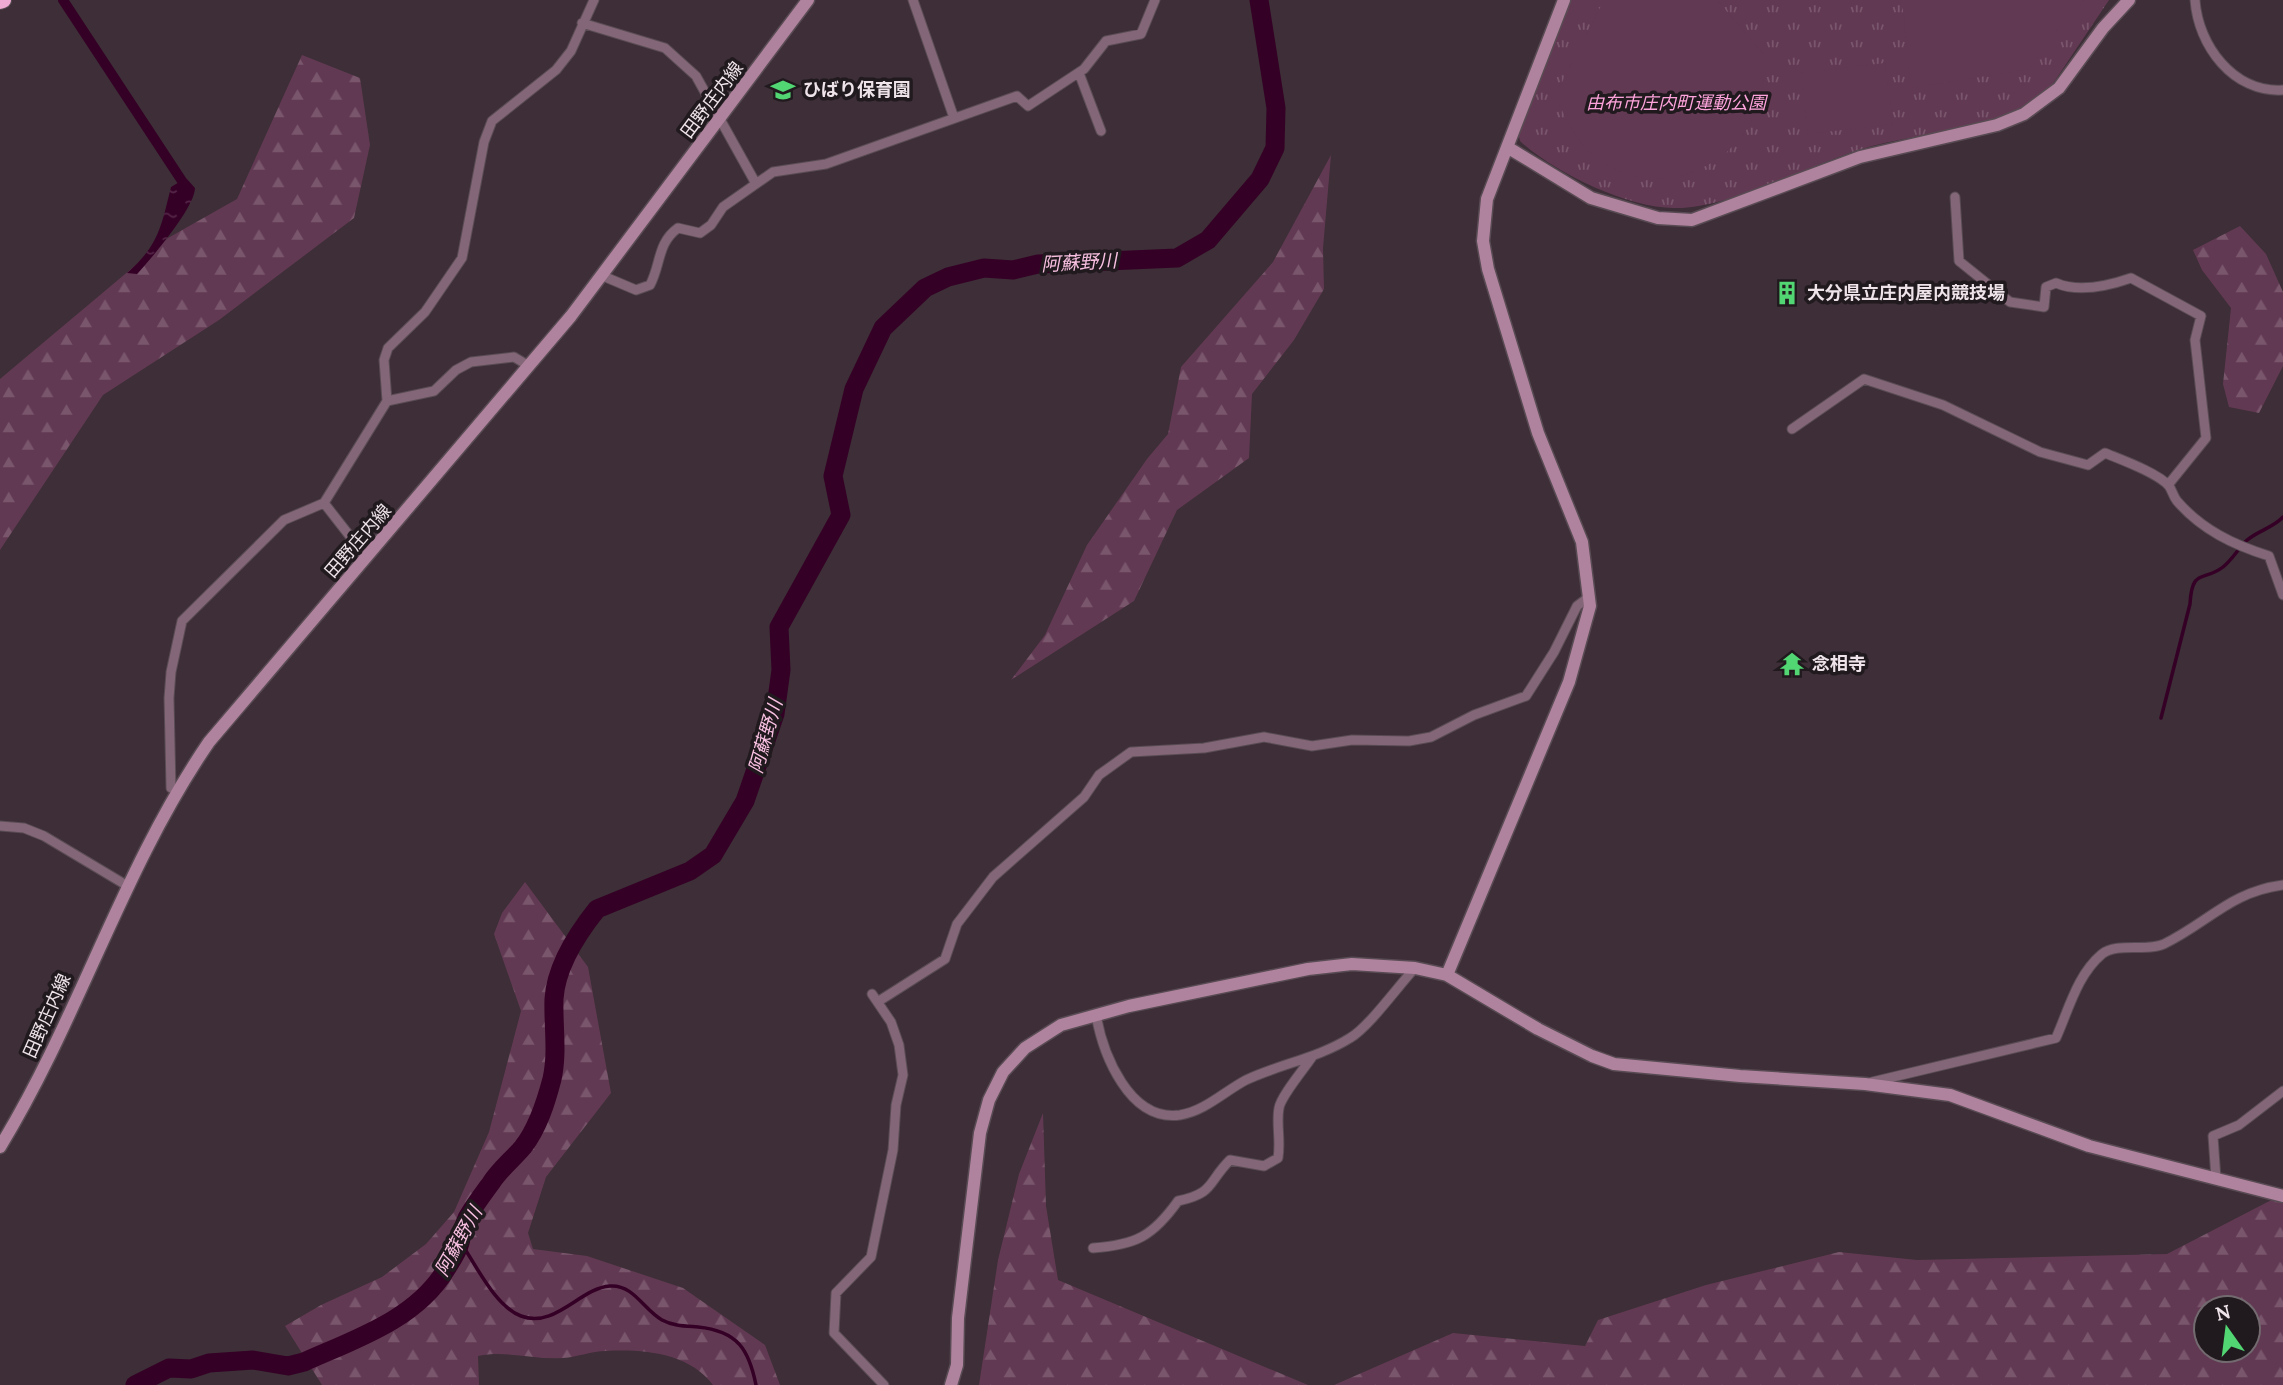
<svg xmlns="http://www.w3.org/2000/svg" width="2283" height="1385" font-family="Lora,'Noto Sans JP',serif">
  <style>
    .grass { fill: url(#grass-tufts) }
    .forest { fill: url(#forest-firs); fill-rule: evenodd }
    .pitch { fill: #623953 }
    .water { fill: url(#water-ripples) }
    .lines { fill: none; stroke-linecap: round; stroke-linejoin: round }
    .stream { stroke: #350026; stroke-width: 3.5 }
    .canal { stroke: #350026; stroke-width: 10 }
    .river { stroke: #350026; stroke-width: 19 }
    .street-casing { stroke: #594b53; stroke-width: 11 }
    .secondary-casing { stroke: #594b53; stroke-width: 15 }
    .highway-casing { stroke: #594b53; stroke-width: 18 }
    .street { stroke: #836677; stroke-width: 9 }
    .secondary { stroke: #af829d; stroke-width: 12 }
    .highway { stroke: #f0abd5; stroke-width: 16 }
    .labels { text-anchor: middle; stroke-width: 7; stroke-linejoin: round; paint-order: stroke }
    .poi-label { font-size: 18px; font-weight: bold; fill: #ede3e9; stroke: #20191d; text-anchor: start }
    .street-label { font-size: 18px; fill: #ede3e9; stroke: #20191d }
    .park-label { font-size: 18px; font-style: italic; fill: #fda3db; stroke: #20191d }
    .water-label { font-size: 19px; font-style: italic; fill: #f7bfe0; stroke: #20191d }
  </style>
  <defs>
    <pattern id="grass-tufts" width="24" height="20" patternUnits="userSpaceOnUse" patternTransform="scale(1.75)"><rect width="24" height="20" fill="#623953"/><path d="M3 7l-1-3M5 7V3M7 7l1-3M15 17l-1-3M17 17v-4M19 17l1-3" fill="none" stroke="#79566c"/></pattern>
    <pattern id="forest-firs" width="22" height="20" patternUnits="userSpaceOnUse" patternTransform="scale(1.75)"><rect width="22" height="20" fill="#623953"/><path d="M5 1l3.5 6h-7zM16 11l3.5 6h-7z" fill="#79566c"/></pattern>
    <pattern id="water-ripples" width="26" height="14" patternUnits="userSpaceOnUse" patternTransform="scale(1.75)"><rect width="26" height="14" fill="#350026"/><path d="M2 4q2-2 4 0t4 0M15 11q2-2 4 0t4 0" fill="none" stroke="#532546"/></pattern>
  </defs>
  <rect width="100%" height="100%" fill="#3d2e37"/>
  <!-- grass -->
  <path class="grass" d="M1569 0H2109L2048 91C2034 102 2019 113 2002 118 1960 132 1914 135 1872 146 1813 162 1732 209 1674 208 1627 208 1553 172 1520 141L1518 132Z"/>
  <!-- forest -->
  <path class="forest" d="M302 55 360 78 370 145 354 218 219 320 103 395 0 550V379L168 238 237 199Z
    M1331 155 1323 248 1324 289 1294 340 1252 394 1249 458 1177 510 1134 601 1011 680 1045 635 1087 545 1147 459 1168 434 1181 367 1273 262Z
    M2240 226 2266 254 2283 292V366L2259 413 2229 407 2223 384 2231 308 2202 270 2193 250Z
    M525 882 588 967 611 1093 546 1177 528 1233 533 1249 587 1256 683 1288 765 1345 780 1385H713C689 1353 644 1349 606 1351 591 1351 578 1357 563 1358 534 1360 507 1350 478 1356L479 1385H322L285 1326 321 1305 382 1277 426 1244 454 1212 489 1132 521 1011 494 934 502 913Z
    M1043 1113 1046 1206 1058 1280 1308 1385H979L998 1260 1019 1174Z
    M2283 1194V1385H1334L1453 1333 1585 1346 1598 1320 1706 1285 1839 1252 1917 1260 2167 1254ZM2206 1308H2248V1350H2206Z"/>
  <!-- pitch -->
  <path class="pitch" d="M1604 0H1717L1765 56C1764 76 1763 96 1755 114 1726 180 1635 203 1585 147 1572 133 1564 114 1555 96Z
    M1902 0H2084L2055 32 2030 69 1911 88Z
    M1885 63 1893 124 1808 134 1801 73Z"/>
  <!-- water -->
  <path class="water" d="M186 178 195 188C195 207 152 258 137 274L127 273C159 245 161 227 171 187Z"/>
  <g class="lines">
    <!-- stream -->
    <path class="stream" d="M2161 718 2190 604C2192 567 2204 582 2223 567 2232 560 2238 549 2246 541 2257 531 2273 528 2283 517
      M461 1243C476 1265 495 1306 521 1316 555 1329 580 1288 610 1286 633 1284 644 1310 662 1320 673 1326 686 1326 698 1327 738 1331 749 1350 756 1385"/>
    <!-- canal -->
    <path class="canal" d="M63 0 182 181"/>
    <!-- river -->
    <path class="river" d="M135 1385 169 1368 191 1369 209 1363 253 1360 288 1366 304 1362C353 1340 415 1320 445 1271 450 1263 458 1252 460 1243 462 1234 463 1227 467 1218 474 1206 483 1194 491 1183 500 1169 513 1159 523 1147 538 1128 546 1102 552 1079 558 1052 553 1025 554 999 556 966 577 934 597 909L690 871 713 855 745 801 775 714 781 670 779 627 841 515 833 476 854 389 883 328 925 288 948 277 984 268 1013 270 1038 264 1177 258 1208 240 1260 179 1275 148 1276 108 1259 0"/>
    <!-- street casing -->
    <g class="street-casing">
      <path id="street" d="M913 0 954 118
        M2195 0C2198 45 2233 93 2283 90
        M582 23 665 48 696 76 755 182
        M1079 73 1101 131
        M1955 197 1959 261 2010 302 2044 307 2046 287 2056 283C2079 293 2108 286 2131 278L2201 316 2195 340 2206 438 2168 485
        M603 276 636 290 650 285C661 265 657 243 678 228L700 233 711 225 723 207 773 172 826 164 1017 96 1028 106 1084 69 1106 41 1141 34 1155 0
        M387 401 434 391 456 370 471 362 514 357 529 366
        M1792 429 1864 379 1943 405 2040 452 2088 465 2105 453C2122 460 2158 473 2169 486 2172 490 2173 496 2177 501 2202 530 2234 545 2269 556L2283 595
        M324 503 367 558
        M177 790 171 788 169 698 171 672 182 621 284 520 324 503 387 401 384 360 388 348 425 312 462 258 484 142 492 121 556 70 571 51 594 0
        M0 826 24 828 44 836 126 885
        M872 994 891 1022 899 1045 903 1075 896 1105 893 1150 871 1257 836 1293 834 1333 884 1385
        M879 1001 945 959 957 924 993 877 1084 797 1099 775 1131 752 1204 748 1264 737 1312 746 1352 740 1409 741 1431 737 1474 715 1526 696 1554 652 1577 606 1589 597
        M1096 1015C1103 1054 1129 1122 1180 1115 1205 1111 1225 1091 1246 1080 1280 1064 1318 1058 1350 1038 1369 1027 1398 986 1415 968
        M1872 1082 2056 1038C2069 1009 2077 975 2102 954 2117 942 2147 952 2164 944 2209 922 2230 892 2283 885
        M2216 1179 2213 1136 2239 1125 2283 1091
        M1093 1248C1136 1245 1153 1236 1178 1201 1215 1193 1207 1183 1230 1160L1264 1166 1278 1158C1281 1141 1276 1123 1279 1108 1281 1096 1304 1069 1312 1057"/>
    </g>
    <!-- secondary casing -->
    <g class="secondary-casing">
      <path id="secondary" d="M1507 147 1591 198 1658 218 1692 220 1860 157 1997 125 2024 114 2059 88 2103 28 2129 0
        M1447 975 1569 682 1590 606 1582 542 1538 433 1488 269 1483 241 1487 199 1564 0
        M0 1147C80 1016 122 869 209 742L571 316 808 0
        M951 1385 957 1365 958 1318 980 1133 989 1100 1003 1072 1025 1048 1061 1025 1129 1006 1308 969 1352 964 1415 968 1447 975 1538 1029 1592 1056 1614 1064 1740 1076 1865 1084 1950 1095 2089 1146 2283 1196"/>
    </g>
    <!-- highway casing -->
    <g class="highway-casing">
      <path id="highway" d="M0 1 3 0"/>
    </g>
    <!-- street -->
    <use href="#street" class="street"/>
    <!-- secondary -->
    <use href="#secondary" class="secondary"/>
    <!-- highway -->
    <use href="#highway" class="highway"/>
  </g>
  <!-- icons -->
  <defs>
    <g id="school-bare" transform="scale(1.89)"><path d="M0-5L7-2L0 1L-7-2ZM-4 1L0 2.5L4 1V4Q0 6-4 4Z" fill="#52d673" stroke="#20191d" stroke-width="2.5" paint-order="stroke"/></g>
    <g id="building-bare" transform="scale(1.89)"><path d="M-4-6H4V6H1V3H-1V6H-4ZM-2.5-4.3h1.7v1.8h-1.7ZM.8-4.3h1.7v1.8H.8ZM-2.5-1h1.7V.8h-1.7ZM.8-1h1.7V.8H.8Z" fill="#52d673" stroke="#20191d" stroke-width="2.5" paint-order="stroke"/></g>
    <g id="temple-bare" transform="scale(1.89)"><path d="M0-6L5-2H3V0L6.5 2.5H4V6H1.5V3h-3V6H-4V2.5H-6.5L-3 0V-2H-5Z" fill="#52d673" stroke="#20191d" stroke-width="2.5" paint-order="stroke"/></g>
  </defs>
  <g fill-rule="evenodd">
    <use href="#school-bare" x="783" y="90"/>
    <use href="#building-bare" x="1787" y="293"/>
    <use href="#temple-bare" x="1792" y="664"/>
  </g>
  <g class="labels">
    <!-- poi labels -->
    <g class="poi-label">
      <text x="803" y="96">ひばり保育園</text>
      <text x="1807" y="299">大分県立庄内屋内競技場</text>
      <text x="1812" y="670">念相寺</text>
    </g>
    <!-- street labels -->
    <g class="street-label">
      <text transform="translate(712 100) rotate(-53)" y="6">田野庄内線</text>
      <text transform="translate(358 541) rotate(-49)" y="6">田野庄内線</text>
      <text transform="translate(47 1016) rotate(-66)" y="6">田野庄内線</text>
    </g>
    <!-- park labels -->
    <g class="park-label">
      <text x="1676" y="109">由布市庄内町運動公園</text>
    </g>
    <!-- water labels -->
    <g class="water-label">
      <text transform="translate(1079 262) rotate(-3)" y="7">阿蘇野川</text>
      <text transform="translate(765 736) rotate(-74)" y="7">阿蘇野川</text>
      <text transform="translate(458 1241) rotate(-61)" y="7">阿蘇野川</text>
    </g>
  </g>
  <!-- north arrow -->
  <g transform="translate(2227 1329) rotate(346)"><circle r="33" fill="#20191d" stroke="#726a6f" stroke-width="2"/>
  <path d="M0-5L12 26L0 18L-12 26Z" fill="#52d673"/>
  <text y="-10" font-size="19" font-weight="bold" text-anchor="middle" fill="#ede3e9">N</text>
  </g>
</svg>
